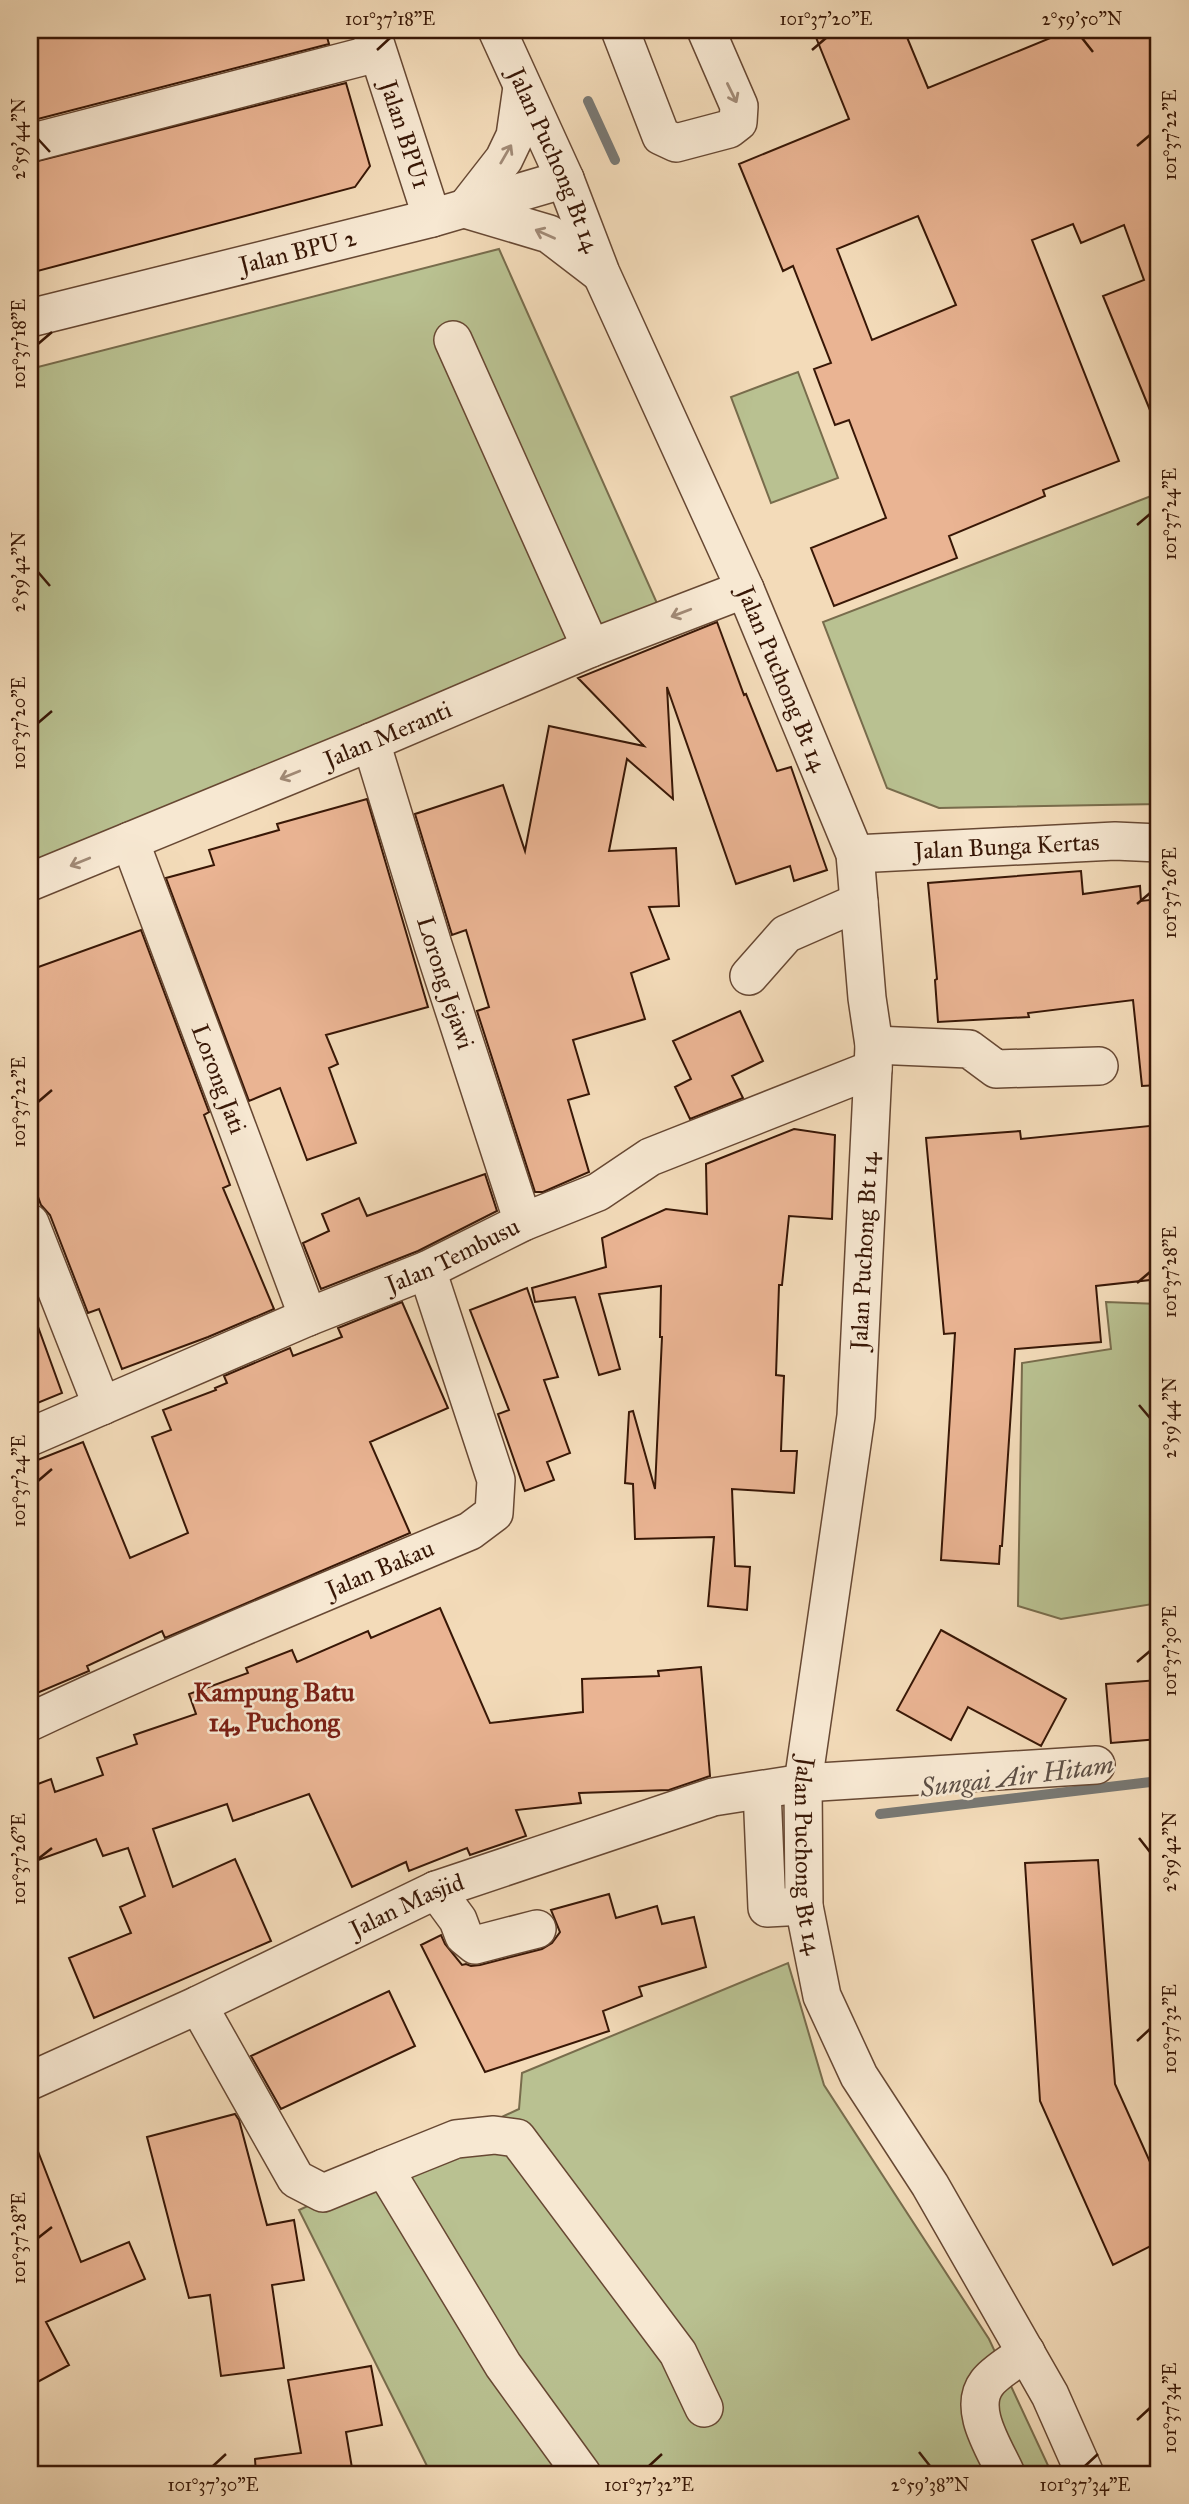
<svg xmlns="http://www.w3.org/2000/svg" width="1189" height="2504" font-family="'IM FELL Great Primer',serif">
  <style>
    .green { fill: #b9c191; stroke: #786c4c; stroke-width: 2 }
    .lines { fill: none; stroke-linecap: round; stroke-linejoin: round }
    .stream { stroke: #787873; stroke-width: 10 }
    .building { fill: #eab493; stroke: #381706; stroke-width: 2; fill-rule: evenodd }
    .minor-casing { stroke: #674833; stroke-width: 40 }
    .minor { stroke: #f7e8d2; stroke-width: 37 }
    .oneway { stroke: #a18a76 }
    .ticks { fill: none; stroke: #381706; stroke-width: 2.5 }
    .labels { text-anchor: middle; stroke-width: 5; stroke-linejoin: round; paint-order: stroke }
    .street-label { font-size: 24px; fill: #381706; stroke: #f7e8d2 }
    .neighbourhood-label { font-size: 26px; font-weight: bold; fill: #7a1f14; stroke: #f7e8d2 }
    .water-label { font-size: 26px; font-style: italic; fill: #5d4f45; stroke: #f7e8d2 }
    .neatline { fill: none; stroke: #381706; stroke-width: 2.5 }
    .ticks-label { font-size: 18px; text-anchor: middle; fill: #381706 }
  </style>
  <rect width="100%" height="100%" fill="#f3dbb9"/>
  <filter id="stains"><feTurbulence type="fractalNoise" baseFrequency=".00286" numOctaves="4"/><feColorMatrix values="0 0 0 0 .2 0 0 0 0 .09 0 0 0 0 .02 0 0 0 .5 -.17"/></filter>
  <radialGradient id="worn" r=".72"><stop offset=".6" stop-color="#630" stop-opacity="0"/><stop offset="1" stop-color="#630" stop-opacity=".3"/></radialGradient>
  <!-- green -->
  <path class="green" d="M499 249 660 610 30 869V369Z
    M798 372 838 478 771 503 731 397Z
    M1159 493V804L939 808 887 788 823 622Z
    M1106 1302 1159 1304V1603L1061 1619 1018 1606 1022 1363 1111 1349Z
    M788 1963 824 2085 989 2339 1052 2474H431L299 2210 519 2109 522 2073Z"/>
  <g class="lines">
    <!-- stream -->
    <path class="stream" d="M557 30 558 33
      M588 101 615 160
      M880 1814 1159 1781"/>
  </g>
  <!-- building -->
  <path class="building" d="M30 30H325L329 44 30 121Z
    M813 30H904L928 88 1053 37 1051 30H1159V432L1103 296 1144 280 1124 225 1081 243 1073 224 1032 240 1119 461 1043 490 1045 496 949 536 957 558 834 606 811 548 886 518 849 420 835 425 814 369 831 363 793 266 783 271 739 164 849 119ZM918 216 956 305 872 340 837 249Z
    M346 83 370 166 355 187 30 273V163Z
    M717 622 744 695 746 694 777 771 791 767 827 870 794 881 790 866 736 884 667 687 673 799 627 759 609 851 676 848 679 906 649 907 669 959 631 973 645 1019 573 1040 589 1094 568 1100 589 1172 543 1192H535L477 1011 489 1007 466 930 452 935 415 814 503 785 525 851 549 726 644 746 578 678Z
    M367 799 428 1007 326 1035 338 1064 329 1068 356 1143 307 1160 280 1088 249 1101 166 878 214 865 209 850 279 830 277 824Z
    M1081 871 1083 894 1140 886 1141 901 1159 899V1085L1142 1086 1133 1000 1028 1013 1029 1017 938 1022 935 980 937 979 928 883Z
    M141 930 209 1112 204 1115 230 1185 223 1188 274 1309 208 1337 122 1369 99 1309 88 1313 50 1215 41 1205 30 1175V970Z
    M740 1011 763 1061 732 1076 743 1098 690 1119 675 1087 691 1079 673 1041Z
    M1159 1125V1279L1096 1286 1101 1342 1015 1349 1002 1546H1000L999 1564 941 1560 955 1333 944 1334 926 1138 1020 1131 1021 1139Z
    M794 1129 835 1135 832 1219 789 1216 782 1285H779L776 1375 784 1376 781 1451H797L794 1493 732 1489 735 1566 750 1567 747 1610 708 1606 714 1537 635 1539 633 1484 625 1483 629 1412 633 1411 655 1489 662 1337H660L661 1286 599 1294 620 1369 599 1375 575 1297 535 1302 532 1288 606 1267 602 1238 666 1209 707 1214 706 1164Z
    M485 1174 497 1211 418 1251 321 1289 303 1243 329 1231 322 1214 359 1198 367 1216Z
    M527 1288 558 1377 544 1380 570 1453 547 1462 554 1480 525 1491 498 1414 509 1410 470 1310Z
    M402 1302 448 1408 370 1442 410 1533 165 1638 162 1631 87 1666 89 1671 30 1696V1463L83 1442 130 1558 188 1533 152 1437 171 1430 163 1410 216 1390 215 1388 227 1383 224 1376 290 1348 293 1356 342 1337 338 1328Z
    M30 1313H33L62 1393 30 1406Z
    M440 1608 490 1723 583 1712 582 1679 659 1676 658 1671 701 1667 710 1776 669 1790 579 1793 581 1803 516 1810 526 1836 470 1855 467 1848 409 1871 406 1862 352 1887 309 1794 233 1821 227 1804 153 1829 173 1887 235 1859 271 1941 94 2018 69 1958 131 1933 120 1907 145 1896 128 1848 103 1856 96 1839 30 1863V1787L51 1779 55 1792 103 1775 97 1758 137 1744 134 1735 196 1714 189 1694 248 1673 246 1668 292 1650 297 1662 368 1631 371 1638Z
    M941 1630 1066 1699 1041 1746 968 1707 951 1740 897 1710Z
    M1159 1680V1739L1111 1743 1106 1684Z
    M1098 1860 1115 2084 1159 2182V2242L1113 2265 1040 2101 1025 1863Z
    M609 1894 616 1918 657 1906 662 1924 694 1917 706 1967 639 1987 642 1996 603 2011 609 2031 485 2072 421 1945 441 1935 445 1944 462 1965 466 1964 471 1966 480 1965 542 1949 552 1943 560 1932 551 1910Z
    M389 1991 415 2046 281 2109 251 2056Z
    M235 2114 239 2120 267 2225 294 2220 304 2280 272 2285 284 2368 221 2376 210 2295 189 2298 147 2137Z
    M30 2136H32L81 2262 129 2242 145 2279 46 2322 69 2365 30 2386Z
    M371 2366 382 2425 346 2432 353 2474H256L255 2459 301 2453 288 2380Z"/>
  <g class="lines">
    <!-- minor casing -->
    <g class="minor-casing">
      <g id="minor">
        <path id="s1" d="M371 30 432 218"/>
        <path id="s2" d="M497 30 565 179 601 273 745 589 855 854 867 998 874 1045 873 1069 856 1416 803 1783 804 1906 822 1996 859 2076 930 2185 1050 2395 1085 2474"/>
        <path d="M620 30 661 136 676 143 729 129 738 122 739 106 706 30"/>
        <path d="M30 143 377 53"/>
        <path d="M465 209 549 234 600 273"/>
        <path d="M465 209 504 159 515 136 522 87"/>
        <path id="s3" d="M30 318 432 218 565 179"/>
        <path d="M453 340 591 648"/>
        <path id="s4" d="M371 742 433 945 523 1222"/>
        <path id="s5" d="M130 841 308 1317"/>
        <path id="s6" d="M855 854 1115 841 1159 843"/>
        <path id="s7" d="M30 882 371 742 591 648 745 589"/>
        <path d="M749 976 786 934 859 902"/>
        <path d="M874 1045 969 1049 996 1069 1099 1066"/>
        <path d="M30 1223 102 1406"/>
        <path id="s8" d="M30 1437 308 1317 427 1270 523 1222 598 1192 650 1157 873 1069"/>
        <path id="s9" d="M30 1722C174 1654 323 1593 470 1531L494 1513 496 1480 427 1270"/>
        <path d="M762 1790 767 1908 804 1906"/>
        <path d="M436 1890 458 1920 464 1936 475 1945 537 1929"/>
        <path d="M198 2005 296 2179 323 2193 384 2168 503 2365 582 2474"/>
        <path id="s10" d="M30 2081 198 2005 436 1890 713 1797 803 1783 1096 1765"/>
        <path d="M384 2168 456 2139 494 2135 517 2138 678 2353 704 2408"/>
        <path d="M1006 2474C995 2449 967 2409 987 2383 996 2371 1014 2362 1026 2352"/>
      </g>
    </g>
    <!-- minor -->
    <use href="#minor" class="minor"/>
  </g>
  <!-- one-way arrows -->
  <defs><path id="oneway-shaft" d="M-6 0H5M1.5-3L5.5 0L1.5 3" fill="none" stroke-width="1.6" stroke-linecap="round" stroke-linejoin="round" transform="scale(1.75)"/></defs>
  <g class="oneway">
    <use href="#oneway-shaft" transform="translate(732 93) rotate(64)"/>
    <use href="#oneway-shaft" transform="translate(506 154) rotate(-60)"/>
    <use href="#oneway-shaft" transform="translate(545 234) rotate(-156)"/>
    <use href="#oneway-shaft" transform="translate(681 613) rotate(159)"/>
    <use href="#oneway-shaft" transform="translate(290 775) rotate(158)"/>
    <use href="#oneway-shaft" transform="translate(80 862) rotate(158)"/>
  </g>
  <!-- ticks -->
  <path class="ticks" d="M1082 38 1093 52M377 50 390 38M812 50 826 38M38 139 50 152M1137 146 1150 135M38 344 52 332M1137 525 1150 514M38 572 50 586M38 723 52 711M1137 904 1150 893M38 1102 52 1090M1137 1283 1150 1272M1139 1405 1150 1418M38 1481 52 1469M1137 1662 1150 1651M1139 1838 1150 1852M38 1859 52 1848M1137 2041 1150 2029M38 2238 52 2227M1137 2420 1150 2408M919 2452 930 2466M213 2466 226 2454M649 2466 662 2454M1085 2466 1098 2454"/>
  <g class="labels">
    <!-- street labels -->
    <g class="street-label">
      <text dy="8" stroke="none"><textPath href="#s1" startOffset="110">Jalan BPU1</textPath></text>
      <text dy="8" stroke="none"><textPath href="#s2" startOffset="142">Jalan Puchong Bt 14</textPath></text>
      <text dy="8" stroke="none"><textPath href="#s3" startOffset="276">Jalan BPU 2</textPath></text>
      <text dy="8" stroke="none"><textPath href="#s2" startOffset="709">Jalan Puchong Bt 14</textPath></text>
      <text dy="8" stroke="none"><textPath href="#s7" startOffset="387">Jalan Meranti</textPath></text>
      <text dy="8" stroke="none"><textPath href="#s6" startOffset="152">Jalan Bunga Kertas</textPath></text>
      <text dy="8" stroke="none"><textPath href="#s4" startOffset="252">Lorong Jejawi</textPath></text>
      <text dy="8" stroke="none"><textPath href="#s5" startOffset="254">Lorong Jati</textPath></text>
      <text transform="translate(864 1251) rotate(-87)" y="8">Jalan Puchong Bt 14</text>
      <text dy="8" stroke="none"><textPath href="#s8" startOffset="460">Jalan Tembusu</textPath></text>
      <text dy="8" stroke="none"><textPath href="#s9" startOffset="382">Jalan Bakau</textPath></text>
      <text dy="8" stroke="none"><textPath href="#s2" startOffset="1906">Jalan Puchong Bt 14</textPath></text>
      <text dy="8" stroke="none"><textPath href="#s10" startOffset="416">Jalan Masjid</textPath></text>
    </g>
    <!-- neighbourhood labels -->
    <g class="neighbourhood-label">
      <text x="274" y="1701">Kampung Batu<tspan x="274" dy="30">14, Puchong</tspan></text>
    </g>
    <!-- water labels -->
    <g class="water-label">
      <text transform="translate(1017 1776) rotate(-7)" y="9">Sungai Air Hitam</text>
    </g>
  </g>
  <!-- margin -->
  <rect width="1189" height="2504" fill="none" stroke="#f3dbb9" stroke-width="77"/>
  <rect x="38" y="38" width="1112" height="2428" class="neatline"/>
  <g class="ticks-label">
    <text x="390" y="25">101°37'18"E</text>
    <text x="826" y="25">101°37'20"E</text>
    <text x="1082" y="25">2°59'50"N</text>
    <text transform="translate(1170 135) rotate(-90)" y="6">101°37'22"E</text>
    <text transform="translate(19 139) rotate(-90)" y="6">2°59'44"N</text>
    <text transform="translate(19 344) rotate(-90)" y="6">101°37'18"E</text>
    <text transform="translate(1170 514) rotate(-90)" y="6">101°37'24"E</text>
    <text transform="translate(19 572) rotate(-90)" y="6">2°59'42"N</text>
    <text transform="translate(19 723) rotate(-90)" y="6">101°37'20"E</text>
    <text transform="translate(1170 893) rotate(-90)" y="6">101°37'26"E</text>
    <text transform="translate(19 1102) rotate(-90)" y="6">101°37'22"E</text>
    <text transform="translate(1170 1272) rotate(-90)" y="6">101°37'28"E</text>
    <text transform="translate(1170 1418) rotate(-90)" y="6">2°59'44"N</text>
    <text transform="translate(19 1481) rotate(-90)" y="6">101°37'24"E</text>
    <text transform="translate(1170 1651) rotate(-90)" y="6">101°37'30"E</text>
    <text transform="translate(1170 1852) rotate(-90)" y="6">2°59'42"N</text>
    <text transform="translate(19 1859) rotate(-90)" y="6">101°37'26"E</text>
    <text transform="translate(1170 2029) rotate(-90)" y="6">101°37'32"E</text>
    <text transform="translate(19 2238) rotate(-90)" y="6">101°37'28"E</text>
    <text transform="translate(1170 2408) rotate(-90)" y="6">101°37'34"E</text>
    <text x="213" y="2491">101°37'30"E</text>
    <text x="649" y="2491">101°37'32"E</text>
    <text x="930" y="2491">2°59'38"N</text>
    <text x="1085" y="2491">101°37'34"E</text>
  </g>
  <rect width="100%" height="100%" filter="url(#stains)"/>
  <rect width="100%" height="100%" fill="url(#worn)"/>
</svg>
